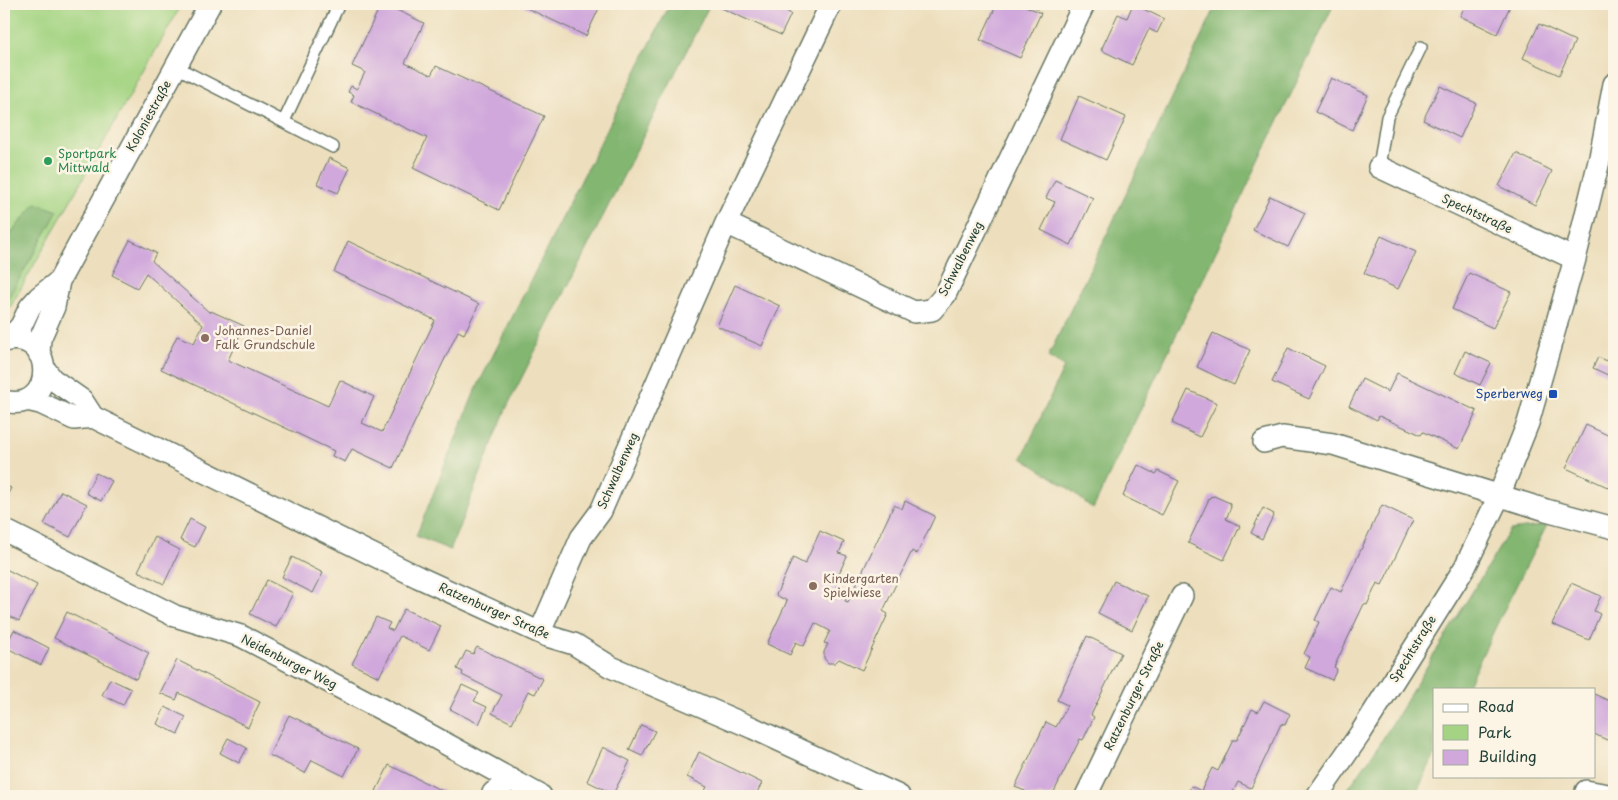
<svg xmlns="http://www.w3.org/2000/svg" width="1618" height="800" font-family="'Playpen Sans',sans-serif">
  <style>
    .green { fill: #a4d483; stroke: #62885c }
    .forest { fill: #83b671; stroke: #517a52 }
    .building { fill: #d0a8dc }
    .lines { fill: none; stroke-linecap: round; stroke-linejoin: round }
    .lane-casing { stroke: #677664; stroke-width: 14 }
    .street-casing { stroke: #677664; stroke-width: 24 }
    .lane { stroke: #fff; stroke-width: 11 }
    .street { stroke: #fff; stroke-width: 21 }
    .leisure-dot { fill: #2e9e5b; stroke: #fcf5e5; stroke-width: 2 }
    .education-dot { fill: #8d6e63; stroke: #fcf5e5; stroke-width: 2 }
    .transit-dot { fill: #1a4fb4; stroke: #fcf5e5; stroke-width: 2 }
    .labels { text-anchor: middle; stroke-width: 5; stroke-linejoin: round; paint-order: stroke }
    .street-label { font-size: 12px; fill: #1f3d34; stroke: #fcf5e5 }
    .leisure-label { font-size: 12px; fill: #27864d; stroke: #fcf5e5; text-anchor: start }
    .education-label { font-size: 12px; fill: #785e54; stroke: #fcf5e5; text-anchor: start }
    .transit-label { font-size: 12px; fill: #164399; stroke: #fcf5e5; text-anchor: end }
  </style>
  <rect width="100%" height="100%" fill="#fcf5e5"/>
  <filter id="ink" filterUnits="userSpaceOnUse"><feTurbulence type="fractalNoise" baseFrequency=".02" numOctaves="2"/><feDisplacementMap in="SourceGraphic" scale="10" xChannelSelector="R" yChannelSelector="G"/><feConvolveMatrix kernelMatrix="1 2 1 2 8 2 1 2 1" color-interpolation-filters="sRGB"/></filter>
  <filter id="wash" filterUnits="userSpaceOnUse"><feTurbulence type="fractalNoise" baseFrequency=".0096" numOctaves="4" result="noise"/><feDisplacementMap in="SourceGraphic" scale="20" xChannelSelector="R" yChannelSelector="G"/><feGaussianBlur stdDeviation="1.12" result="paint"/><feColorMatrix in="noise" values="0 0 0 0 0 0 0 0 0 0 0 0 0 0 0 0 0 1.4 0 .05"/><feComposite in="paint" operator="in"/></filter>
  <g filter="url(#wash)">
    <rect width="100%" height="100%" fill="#eddfbd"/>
    <!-- green -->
    <path class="green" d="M4 4H182L4 318Z"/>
    <!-- forest -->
    <path class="forest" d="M670 4H710L506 409 450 550 416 536 475 391Z
      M1217 4H1334L1093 509 1067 487 1022 458 1064 367 1048 357Z
      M36 203 58 211 4 306V237H8Z
      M1547 525 1500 618 1466 689H1434V756L1415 796H1343L1379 745 1510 530Z"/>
    <g id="blocks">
      <!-- building -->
      <path class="building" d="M381 4H384L424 23 405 63 431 75 436 66 544 116 499 210 413 168 427 138 351 102 354 95 348 92 351 86 357 89 365 72 352 66Z
        M518 4H601L586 36Z
        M718 4H788L785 10 791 14 781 35 717 6Z
        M997 4H1021L1041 13 1020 58 980 40Z
        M1026 4H1040L1038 9Z
        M1133 4 1164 19 1157 33 1149 29 1132 65 1101 50 1118 14 1127 18Z
        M1466 4H1511L1497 34 1460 16Z
        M1539 24 1575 41 1559 75 1523 58Z
        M1331 78 1368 95 1352 130 1315 112Z
        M1440 86 1476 103 1460 138 1423 120Z
        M1079 96 1126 117 1106 160 1060 139Z
        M1516 153 1552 171 1535 205 1499 186Z
        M329 158 350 168 338 193 317 184Z
        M1055 180 1093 198 1071 245 1041 230 1055 202 1046 198Z
        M1270 196 1305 213 1288 247 1253 230Z
        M1381 236 1416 252 1398 289 1364 273Z
        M130 240 156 253 152 261 210 313 211 311 244 326 228 360 328 406 340 380 374 397 362 423 382 432 435 320 334 272 348 241 479 304 464 334 458 331 393 468 352 449 345 462 332 456 334 451 161 369 177 336 194 343 203 325 146 273 137 288 112 275Z
        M1469 273 1511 292 1493 328 1452 309Z
        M735 285 780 306 762 346 717 326Z
        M1213 333 1250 350 1234 385 1197 367Z
        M1288 348 1325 366 1309 399 1272 382Z
        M1465 351 1491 363 1480 385 1455 373Z
        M1598 357 1614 364V378L1593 368Z
        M1397 373 1477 411 1459 449 1423 432 1421 435 1379 416 1377 420 1349 406 1362 379 1388 392Z
        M1188 390 1217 403 1200 437 1172 423Z
        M1586 425 1614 438V490L1566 468Z
        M1138 465 1156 474 1158 471 1179 481 1162 515 1123 496Z
        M96 473 112 481 101 501 86 493Z
        M4 485 11 488 5 499 4 498Z
        M61 491 87 504 70 537 44 524Z
        M1214 496 1230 503 1231 507 1226 519 1240 526 1224 560 1188 543 1210 497Z
        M905 501 935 516 917 554 912 551 883 611 888 614 862 670 839 659 835 663H828L824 658V652L828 644 824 643 830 631 815 623 804 646 796 642 790 655 767 644 787 601 776 595 793 558 805 564 820 531 844 542 839 553 847 556 835 582 839 583 837 587 849 592 845 601 848 602 894 505 902 509Z
        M1382 505 1413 520 1382 585 1377 583 1367 605 1364 604 1334 667 1337 669 1332 680 1305 668 1310 657 1304 654 1319 622 1315 620 1331 587 1341 592Z
        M1263 508 1274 514 1262 539 1251 533Z
        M190 519 205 527 195 547 180 540Z
        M155 537 180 550 164 584 138 571Z
        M292 557 323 573 313 593 282 577Z
        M4 568 37 585 19 621 7 615 4 620Z
        M267 580 293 593 276 627 250 614Z
        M1114 581 1148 596 1132 630 1098 613Z
        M1571 583 1601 596 1594 611 1600 614 1589 640 1552 624Z
        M404 609 441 626 429 650 400 636 379 677 352 664 376 617 390 623 387 628 393 631Z
        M67 612 149 653 136 679 54 638Z
        M14 630 49 648 41 665 5 647Z
        M1087 636 1121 653 1091 715 1094 717 1083 740 1080 739 1052 796H1023L1025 791 1015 787 1046 722 1056 727 1062 716 1067 705 1057 700Z
        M477 647 543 679 535 694 528 691 512 723 492 713 502 695 462 675 463 672 457 669 466 651 473 654Z
        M177 660 260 702 248 727 179 693 176 700 160 693Z
        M110 679 131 689 123 705 102 695Z
        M462 685 479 693 474 701 487 707 479 724 450 709Z
        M1594 694 1614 703V743L1594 734Z
        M1264 701 1290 714 1285 725 1281 724 1251 788 1238 782 1231 796H1187L1191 786 1201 791 1212 768 1218 771 1233 740H1237L1252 709 1258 712Z
        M165 707 186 717 178 734 157 724Z
        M289 715 358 749 344 776 312 760 305 773 269 755Z
        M641 725 655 731 642 756 629 750Z
        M228 738 247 748 239 763 220 753Z
        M603 747 630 761 613 794 587 781Z
        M699 752 762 783 755 796H702L707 787 687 777Z
        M389 765 422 781 453 796H385L376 791Z"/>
    </g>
  </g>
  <g filter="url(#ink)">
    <use href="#blocks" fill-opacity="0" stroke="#677664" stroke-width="1"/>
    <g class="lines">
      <!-- lane casing -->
      <g class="lane-casing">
        <path id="lane" d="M176 67 333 147
          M284 121 339 4
          M1379 167 1387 117 1421 47"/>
      </g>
      <!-- street casing -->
      <g class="street-casing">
        <path id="street" d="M1379 167 1575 259
          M726 223 914 312 932 310 945 295 1084 4
          M8 340 21 326 30 307 39 297 59 281
          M4 341C57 327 57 415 4 401
          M39 354 40 339 54 307 59 281 210 4
          M44 368 52 379 82 400 93 417
          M27 400 40 403 74 419 93 417 418 577 547 636 574 644 611 667 753 728 899 796
          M1264 442 1282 437 1333 444 1546 510 1614 528
          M4 530 175 616 241 636 408 723 541 796
          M540 632 581 538 601 511 726 223 831 4
          M1586 791 1614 796
          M492 796 493 793 511 779
          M1086 796 1182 596
          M1317 796 1360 734 1465 567 1499 496 1528 423 1575 259 1600 157 1614 84"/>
      </g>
      <!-- lane -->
      <use href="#lane" class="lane"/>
      <!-- street -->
      <use href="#street" class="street"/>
    </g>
  </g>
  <!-- markers -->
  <circle class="leisure-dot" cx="48" cy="161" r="5"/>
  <g class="education-dot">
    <circle cx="205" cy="338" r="5"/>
    <circle cx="813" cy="586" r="5"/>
  </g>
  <rect class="transit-dot" x="1548" y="389" width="10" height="10" rx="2.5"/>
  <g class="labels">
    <!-- street labels -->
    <g class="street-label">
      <text transform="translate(149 116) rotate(-61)" y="4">Koloniestraße</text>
      <text transform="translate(1477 214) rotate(25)" y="4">Spechtstraße</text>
      <text transform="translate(961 259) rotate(-63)" y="4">Schwalbenweg</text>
      <text transform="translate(618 471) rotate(-66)" y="4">Schwalbenweg</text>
      <text transform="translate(494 611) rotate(24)" y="4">Ratzenburger Straße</text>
      <text transform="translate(1413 649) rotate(-58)" y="4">Spechtstraße</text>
      <text transform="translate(289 662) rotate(27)" y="4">Neidenburger Weg</text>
      <text transform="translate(1134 696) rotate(-64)" y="4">Ratzenburger Straße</text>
    </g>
    <!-- leisure labels -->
    <g class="leisure-label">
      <text x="58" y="158">Sportpark<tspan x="58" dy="14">Mittwald</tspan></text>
    </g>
    <!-- education labels -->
    <g class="education-label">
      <text x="215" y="335">Johannes-Daniel<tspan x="215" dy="14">Falk Grundschule</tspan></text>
      <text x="823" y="583">Kindergarten<tspan x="823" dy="14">Spielwiese</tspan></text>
    </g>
    <!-- transit labels -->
    <g class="transit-label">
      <text x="1543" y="398">Sperberweg</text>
    </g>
  </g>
  <!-- margin -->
  <rect width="1618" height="800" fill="none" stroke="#fcf5e5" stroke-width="20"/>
  <!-- legend -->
  <rect x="1433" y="688" width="162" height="90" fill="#fcf5e5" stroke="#a4ab9e"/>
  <rect x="1443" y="704" width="25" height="8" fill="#ffffff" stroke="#a4ab9e"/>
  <text x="1478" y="712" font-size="15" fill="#1f3d34">Road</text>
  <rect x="1443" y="725" width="25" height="15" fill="#a4d483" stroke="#a4ab9e"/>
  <text x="1478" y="738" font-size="15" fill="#1f3d34">Park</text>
  <rect x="1443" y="750" width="25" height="15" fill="#d0a8dc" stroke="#a4ab9e"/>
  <text x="1478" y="762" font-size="15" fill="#1f3d34">Building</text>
</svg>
